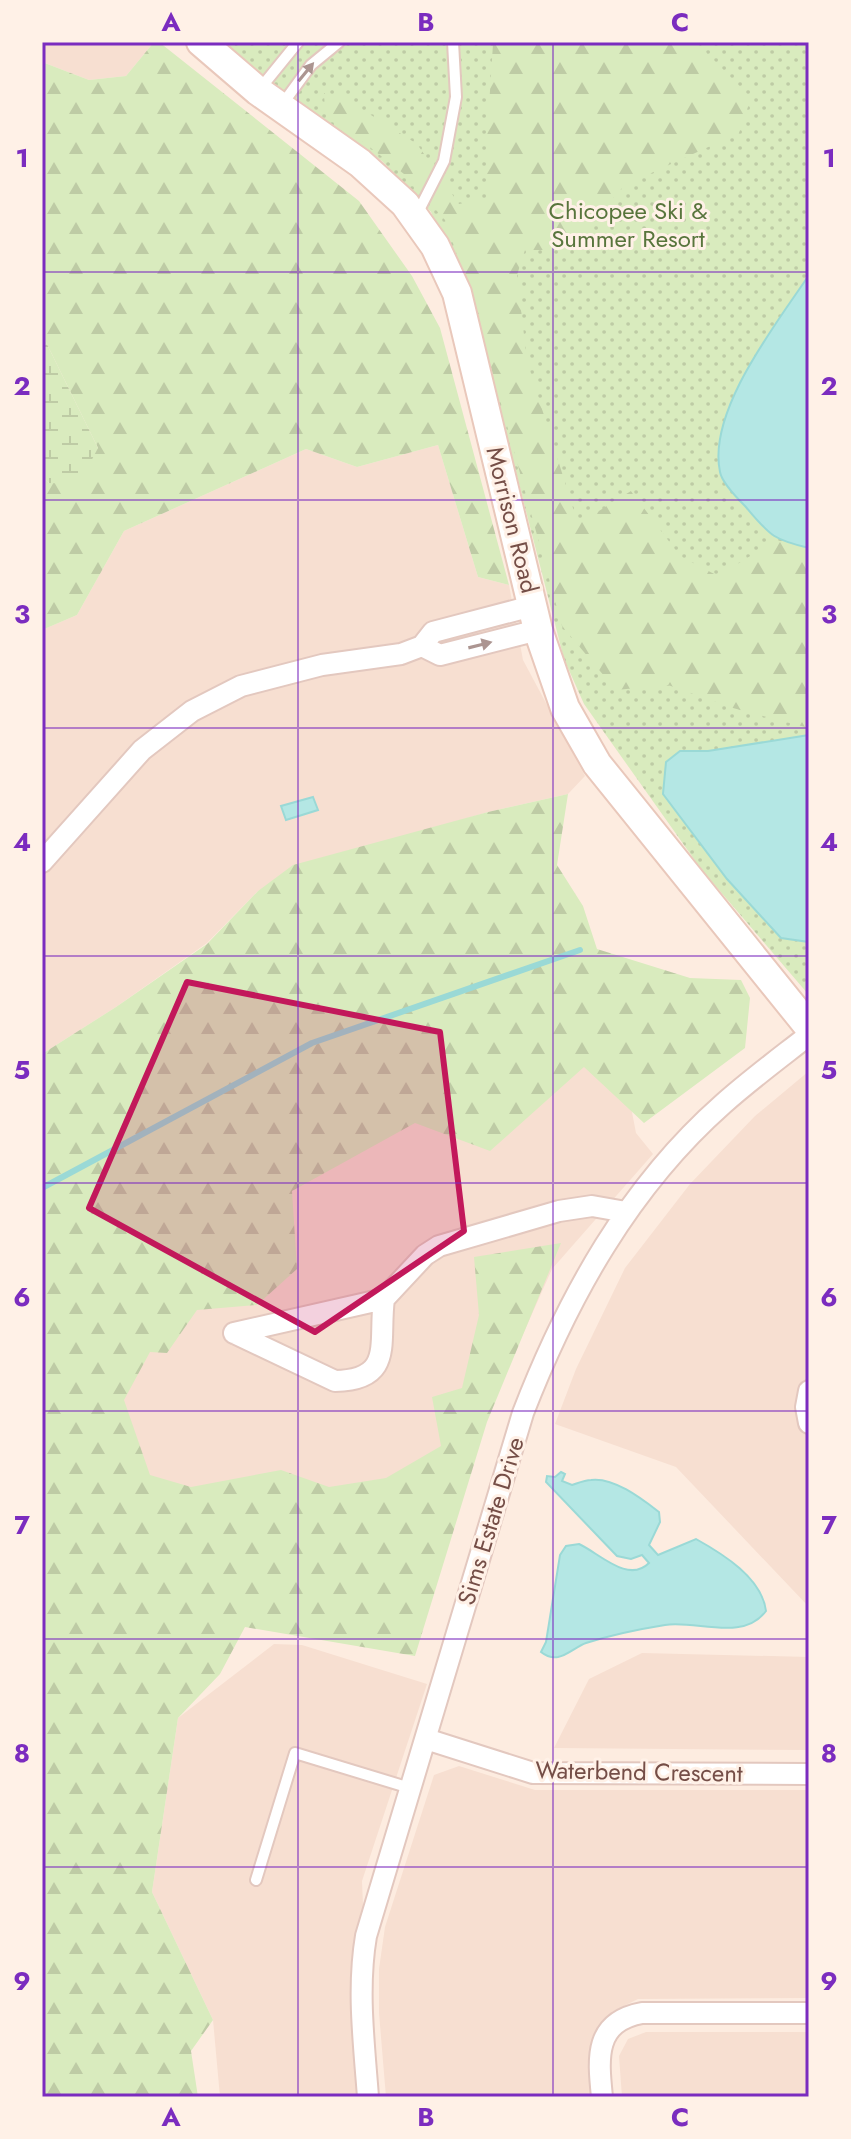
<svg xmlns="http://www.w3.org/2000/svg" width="851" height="2139" font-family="Jost,sans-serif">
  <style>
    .residential { fill: #f7dfd1 }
    .grass { fill: url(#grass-dots) }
    .forest { fill: url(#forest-firs) }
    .wetland { fill: url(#wetland-marsh) }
    .water { fill: #b4e7e4; stroke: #9ad9d6; stroke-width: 2 }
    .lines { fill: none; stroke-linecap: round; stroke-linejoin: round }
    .stream { stroke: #9ad9d6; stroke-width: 6 }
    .lane-casing { stroke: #e3c8bf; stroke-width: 14 }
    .street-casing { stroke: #e3c8bf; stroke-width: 24 }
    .secondary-casing { stroke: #e9c8bb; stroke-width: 32 }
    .lane { stroke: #fff; stroke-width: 10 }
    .street { stroke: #fff; stroke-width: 20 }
    .secondary { stroke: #fff; stroke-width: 28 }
    .oneway { fill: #ac9591 }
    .marked { fill: #c2185b; fill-opacity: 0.2; stroke: #c2185b; stroke-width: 6; stroke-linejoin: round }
    .grid { fill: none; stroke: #7b2cbf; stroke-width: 2; stroke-opacity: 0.55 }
    .labels { text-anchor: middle; stroke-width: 6; stroke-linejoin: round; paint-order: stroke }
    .park-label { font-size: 24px; fill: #58753c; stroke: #fff1e7 }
    .street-label { font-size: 24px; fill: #754e47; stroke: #fff1e7 }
    .neatline { fill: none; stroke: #7b2cbf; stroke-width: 3 }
    .grid-label { font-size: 26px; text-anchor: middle; font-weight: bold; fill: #7b2cbf }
  </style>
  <defs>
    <pattern id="grass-dots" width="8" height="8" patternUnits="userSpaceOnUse" patternTransform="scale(2)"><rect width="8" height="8" fill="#d9ebbe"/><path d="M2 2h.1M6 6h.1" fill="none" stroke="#becba5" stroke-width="1.8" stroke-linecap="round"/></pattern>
    <pattern id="forest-firs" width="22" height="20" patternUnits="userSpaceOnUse" patternTransform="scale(2)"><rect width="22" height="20" fill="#d9ebbe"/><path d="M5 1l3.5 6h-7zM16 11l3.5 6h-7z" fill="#becba5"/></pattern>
    <pattern id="wetland-marsh" width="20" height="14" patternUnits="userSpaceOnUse" patternTransform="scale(2)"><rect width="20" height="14" fill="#d9ebbe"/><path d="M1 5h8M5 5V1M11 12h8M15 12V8" fill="none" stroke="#becba5"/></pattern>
  </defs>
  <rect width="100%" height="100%" fill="#fdece0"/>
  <!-- residential -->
  <path class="residential" d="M42 42H154L126 76 89 80 42 62Z
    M438 445 478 577 509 585 523 660 585 776 568 794 488 812 414 834 258 891 207 943 116 1007 42 1054V630L77 615 124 531 306 449 357 467Z
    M589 1065 631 1107 636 1133 653 1154 552 1269 479 1433 390 1491 160 1521 117 1402 144 1350 283 1186 407 1110Z
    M809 1071V1607L676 1467 555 1424 576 1369 625 1268 690 1184 755 1116Z
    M274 1644 302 1645 427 1684 362 1881 371 2097H220L213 2020 152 1892 178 1718Z
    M642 1653 809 1657V1750L554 1748 589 1679Z
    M459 1766 535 1790H809V1998L638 1999 612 2012 592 2037 594 2097H386L379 2013V1969L385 1927 434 1775Z
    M646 2032H809V2097H622L619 2056 628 2039Z"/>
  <!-- grass -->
  <path class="grass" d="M217 42H809L808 994 701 869 584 704 564 659 508 441 453 264 431 212 382 161 253 72Z"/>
  <!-- forest -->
  <path class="forest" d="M154 42H159L359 201 412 276 440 328 509 585 478 577 438 445 357 467 306 449 124 531 77 615 42 630V477L49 483 98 448 42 334V62L89 80 126 76Z
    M500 42H696L751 98 739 133 625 185 565 250H525L517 275 527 361 578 524 631 491 680 556 718 576 776 540 809 548V728L733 708 668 685 616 690 562 626 472 298 445 220 404 174 325 112 324 93 344 98 417 144 459 204 488 198 486 153 493 44Z
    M568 794 557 865 583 906 597 949 690 978 741 980 750 998 745 1048 644 1123 584 1067 490 1151 415 1123 292 1191 297 1269 257 1305 197 1310 167 1353 150 1352 124 1400 150 1475 191 1487 281 1470 329 1487 386 1478 441 1446 432 1397 462 1388 479 1315 474 1257 561 1243 487 1422 415 1656 245 1627 220 1674 178 1718 152 1892 213 2020 191 2051 198 2097H42V1054L116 1007 207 944 258 891 293 865 488 812Z"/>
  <!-- wetland -->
  <path class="wetland" d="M42 334 98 448 79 484 49 483 42 477Z"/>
  <!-- water -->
  <path class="water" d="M809 275V548C771 539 770 535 745 506 737 498 722 483 720 472 707 411 777 323 809 275Z
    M809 735V942L781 938 727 879 663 794 666 762 680 751H708Z
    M313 797 318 810 286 820 281 806Z
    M561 1472 565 1474 562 1481 572 1485C578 1483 585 1480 591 1480 614 1477 642 1499 659 1512L660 1522 649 1545 658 1555 696 1539C723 1554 762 1578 766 1611 743 1642 697 1620 665 1625 640 1629 611 1635 586 1643 577 1646 568 1655 558 1657 552 1658 546 1656 541 1652L546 1642 560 1555 566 1546 579 1544C599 1553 628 1584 649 1563L642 1555 631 1559 617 1556 546 1482 547 1476 555 1477Z"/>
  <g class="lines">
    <!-- stream -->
    <path class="stream" d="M42 1188 312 1043 580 950"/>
    <!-- lane casing -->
    <g class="lane-casing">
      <path id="lane" d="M259 90 298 42
        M281 106 311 65 339 42
        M416 216 444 161 456 97 453 42
        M256 1880 295 1753 410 1788"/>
    </g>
    <!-- street casing -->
    <g class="street-casing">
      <path id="street" d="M422 646 440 655 538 630
        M42 862 142 750 192 711 241 686 322 665 401 654 422 646 433 632 532 606
        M234 1333 384 1299 425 1255 439 1246 559 1211 592 1206 626 1212
        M234 1333 335 1381C395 1380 378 1342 384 1299
        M809 1391 806 1407 809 1423
        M426 1739 533 1773 809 1774
        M368 2097C364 2043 357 1989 366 1936L523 1413C568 1297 629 1187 723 1104 751 1079 781 1057 809 1035
        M602 2097C598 2058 594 2022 642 2013H809"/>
    </g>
    <!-- secondary casing -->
    <g class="secondary-casing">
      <path id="secondary" d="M201 42 258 91 360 163 405 204 435 246 457 293 538 630 565 708 597 764 809 1027"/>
    </g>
    <!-- lane -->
    <use href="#lane" class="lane"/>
    <!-- street -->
    <use href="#street" class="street"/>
    <!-- secondary -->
    <use href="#secondary" class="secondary"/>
  </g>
  <!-- one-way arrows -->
  <defs><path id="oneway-solid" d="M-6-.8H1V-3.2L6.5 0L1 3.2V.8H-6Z" transform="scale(2)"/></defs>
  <g class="oneway">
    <use href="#oneway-solid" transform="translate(306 72) rotate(-51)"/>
    <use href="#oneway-solid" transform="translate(480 645) rotate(-14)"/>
  </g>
  <!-- marked area -->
  <path class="marked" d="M187 982 440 1032 464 1231 315 1332 89 1208Z"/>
  <!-- grid -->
  <path class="grid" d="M298 42V2097M553 42V2097M42 272H809M42 500H809M42 728H809M42 956H809M42 1183H809M42 1411H809M42 1639H809M42 1867H809"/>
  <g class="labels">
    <!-- park labels -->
    <g class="park-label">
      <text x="628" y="219">Chicopee Ski &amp;<tspan x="628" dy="28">Summer Resort</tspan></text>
    </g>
    <!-- street labels -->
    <g class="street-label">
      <text transform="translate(512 520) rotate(76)" y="8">Morrison Road</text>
      <text transform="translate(491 1521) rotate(-73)" y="8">Sims Estate Drive</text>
      <text transform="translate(639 1772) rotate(1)" y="8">Waterbend Crescent</text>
    </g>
  </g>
  <!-- border -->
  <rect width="851" height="2139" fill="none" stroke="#fff1e7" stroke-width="88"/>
  <rect x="44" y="44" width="763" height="2051" class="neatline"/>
  <g class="grid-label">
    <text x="171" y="31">A</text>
    <text x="426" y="31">B</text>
    <text x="680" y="31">C</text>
    <text x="22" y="167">1</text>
    <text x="829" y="167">1</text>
    <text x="22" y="395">2</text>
    <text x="829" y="395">2</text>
    <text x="22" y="623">3</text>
    <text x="829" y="623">3</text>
    <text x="22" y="851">4</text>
    <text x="829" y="851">4</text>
    <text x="22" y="1079">5</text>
    <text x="829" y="1079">5</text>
    <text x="22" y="1306">6</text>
    <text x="829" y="1306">6</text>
    <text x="22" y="1534">7</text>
    <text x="829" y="1534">7</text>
    <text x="22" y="1762">8</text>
    <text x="829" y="1762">8</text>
    <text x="22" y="1990">9</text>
    <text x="829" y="1990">9</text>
    <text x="171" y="2126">A</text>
    <text x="426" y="2126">B</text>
    <text x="680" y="2126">C</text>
  </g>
</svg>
